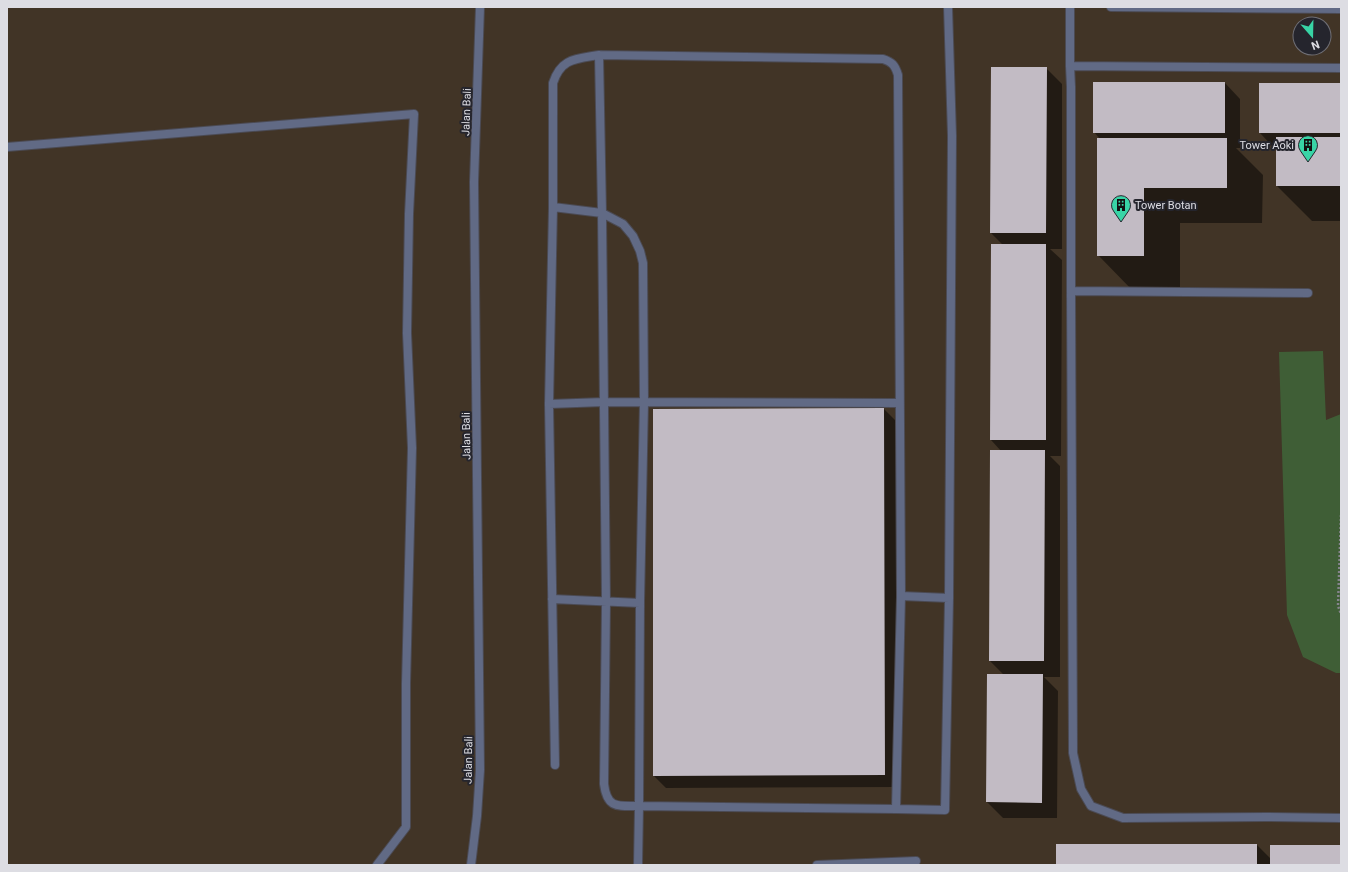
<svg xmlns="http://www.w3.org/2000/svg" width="1348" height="872" font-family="Roboto,sans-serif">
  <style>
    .industrial { fill: #413426; fill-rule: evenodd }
    .green { fill: #3f5e36 }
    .shadow { fill: #0007 }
    .building { fill: #c2bbc4 }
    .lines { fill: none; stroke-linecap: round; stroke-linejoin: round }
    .service-casing { stroke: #4b4a53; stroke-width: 10 }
    .tertiary-casing { stroke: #4b4a53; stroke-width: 10 }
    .path { stroke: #85848c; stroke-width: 2.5; stroke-dasharray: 2 2; stroke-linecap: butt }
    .service { stroke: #616a85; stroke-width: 8 }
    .tertiary { stroke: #616a85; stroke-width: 8 }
    .labels { text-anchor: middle; stroke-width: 4; stroke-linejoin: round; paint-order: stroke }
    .street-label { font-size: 11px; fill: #dddde3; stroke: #25252d }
    .poi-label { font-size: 11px; fill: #dddde3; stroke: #25252d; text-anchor: end }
  </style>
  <rect width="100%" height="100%" fill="#2f2e37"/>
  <!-- industrial -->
  <path class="industrial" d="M7 7H1341V865H7ZM1300 24H1324V48H1300Z"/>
  <!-- green -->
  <path class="green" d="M1323 351 1326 420 1341 414V673H1336L1303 657 1287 615 1279 352Z"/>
  <!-- shadow -->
  <path class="shadow" d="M1046 68 1062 84V249H1050L1062 260 1061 456H1050L1060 466V677H1044L1058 691 1057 818H1003L987 802 1004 675 990 661 1001 451 991 440 1003 245 991 233Z
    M1225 83 1240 99V148H1236L1263 175 1262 223H1180V291H1133L1098 255 1100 139 1094 132Z
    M1341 84V221H1312L1277 186V149H1275L1260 133Z
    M884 409 896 421V787L666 788 654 776V410Z
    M1057 845H1257L1271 859 1341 846V865H1057Z"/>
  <!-- building -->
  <path class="building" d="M991 67H1047L1046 233H990Z
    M1093 82H1225V133H1093Z
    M1259 83H1341V133H1259Z
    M1276 137H1341V186H1276Z
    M1097 138H1227V188H1144V256H1097Z
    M991 244H1046V440H990Z
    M884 408 885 775 653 776V409Z
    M990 450H1045L1044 661H989Z
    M987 674H1043L1042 803 986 802Z
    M1056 844H1257V865H1056Z
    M1270 845H1341V865H1270Z"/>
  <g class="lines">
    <!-- service casing -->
    <g class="service-casing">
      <path id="service" d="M1070 7V66L1071 87V291L1073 753 1081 789 1091 806 1123 818 1267 817 1341 818
        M1070 66 1341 68
        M7 147 414 114 409 214 407 333 412 448 406 684V827L377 865
        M553 207 602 213 623 224 633 236 640 251 643 263 644 402 640 603 639 806 896 809 945 810 949 598 952 136 948 7
        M1071 291 1308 293
        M549 404 553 207V83C561 58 576 59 599 55
        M901 596 949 598
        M552 599 640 603
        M555 765 549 404 604 402 899 403
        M638 865 639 806C618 806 607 809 604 784L606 602 602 213 599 55 883 59C892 62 895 65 898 75L901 596 896 809
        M817 865 916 861"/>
    </g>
    <!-- tertiary casing -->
    <g class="tertiary-casing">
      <path id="tertiary" d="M1111 7 1341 9
        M471 865 477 816 480 770 474 182 480 7"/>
    </g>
    <!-- path -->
    <path class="path" d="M1341 515 1338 606 1341 614"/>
    <!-- service -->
    <use href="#service" class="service"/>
    <!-- tertiary -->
    <use href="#tertiary" class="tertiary"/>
  </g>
  <!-- icons -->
  <defs>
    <g id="building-pin" transform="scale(1)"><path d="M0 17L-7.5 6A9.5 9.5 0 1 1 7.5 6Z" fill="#38d4a6" stroke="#25252d"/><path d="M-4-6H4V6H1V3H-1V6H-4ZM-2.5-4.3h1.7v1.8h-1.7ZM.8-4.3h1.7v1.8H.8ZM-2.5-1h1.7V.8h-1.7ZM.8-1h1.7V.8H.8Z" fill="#111"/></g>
  </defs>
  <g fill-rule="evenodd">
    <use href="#building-pin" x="1308" y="145"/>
    <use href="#building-pin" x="1121" y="205"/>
  </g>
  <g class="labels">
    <!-- street labels -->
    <g class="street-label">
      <text transform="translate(466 112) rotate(-88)" y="4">Jalan Bali</text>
      <text transform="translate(466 436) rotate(-91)" y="4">Jalan Bali</text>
      <text transform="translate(468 760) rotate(-89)" y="4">Jalan Bali</text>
    </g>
    <!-- poi labels -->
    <g class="poi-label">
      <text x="1294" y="149">Tower Aoki</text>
      <text x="1135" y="209" text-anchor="start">Tower Botan</text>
    </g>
  </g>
  <!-- border -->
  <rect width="1348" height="872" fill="none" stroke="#dddde3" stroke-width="16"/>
  <!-- north arrow -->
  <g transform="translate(1312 36) rotate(160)"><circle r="19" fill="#25252d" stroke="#6f6f76"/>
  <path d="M0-3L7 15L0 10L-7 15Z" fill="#38d4a6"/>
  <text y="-6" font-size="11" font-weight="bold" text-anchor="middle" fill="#dddde3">N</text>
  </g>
</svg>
